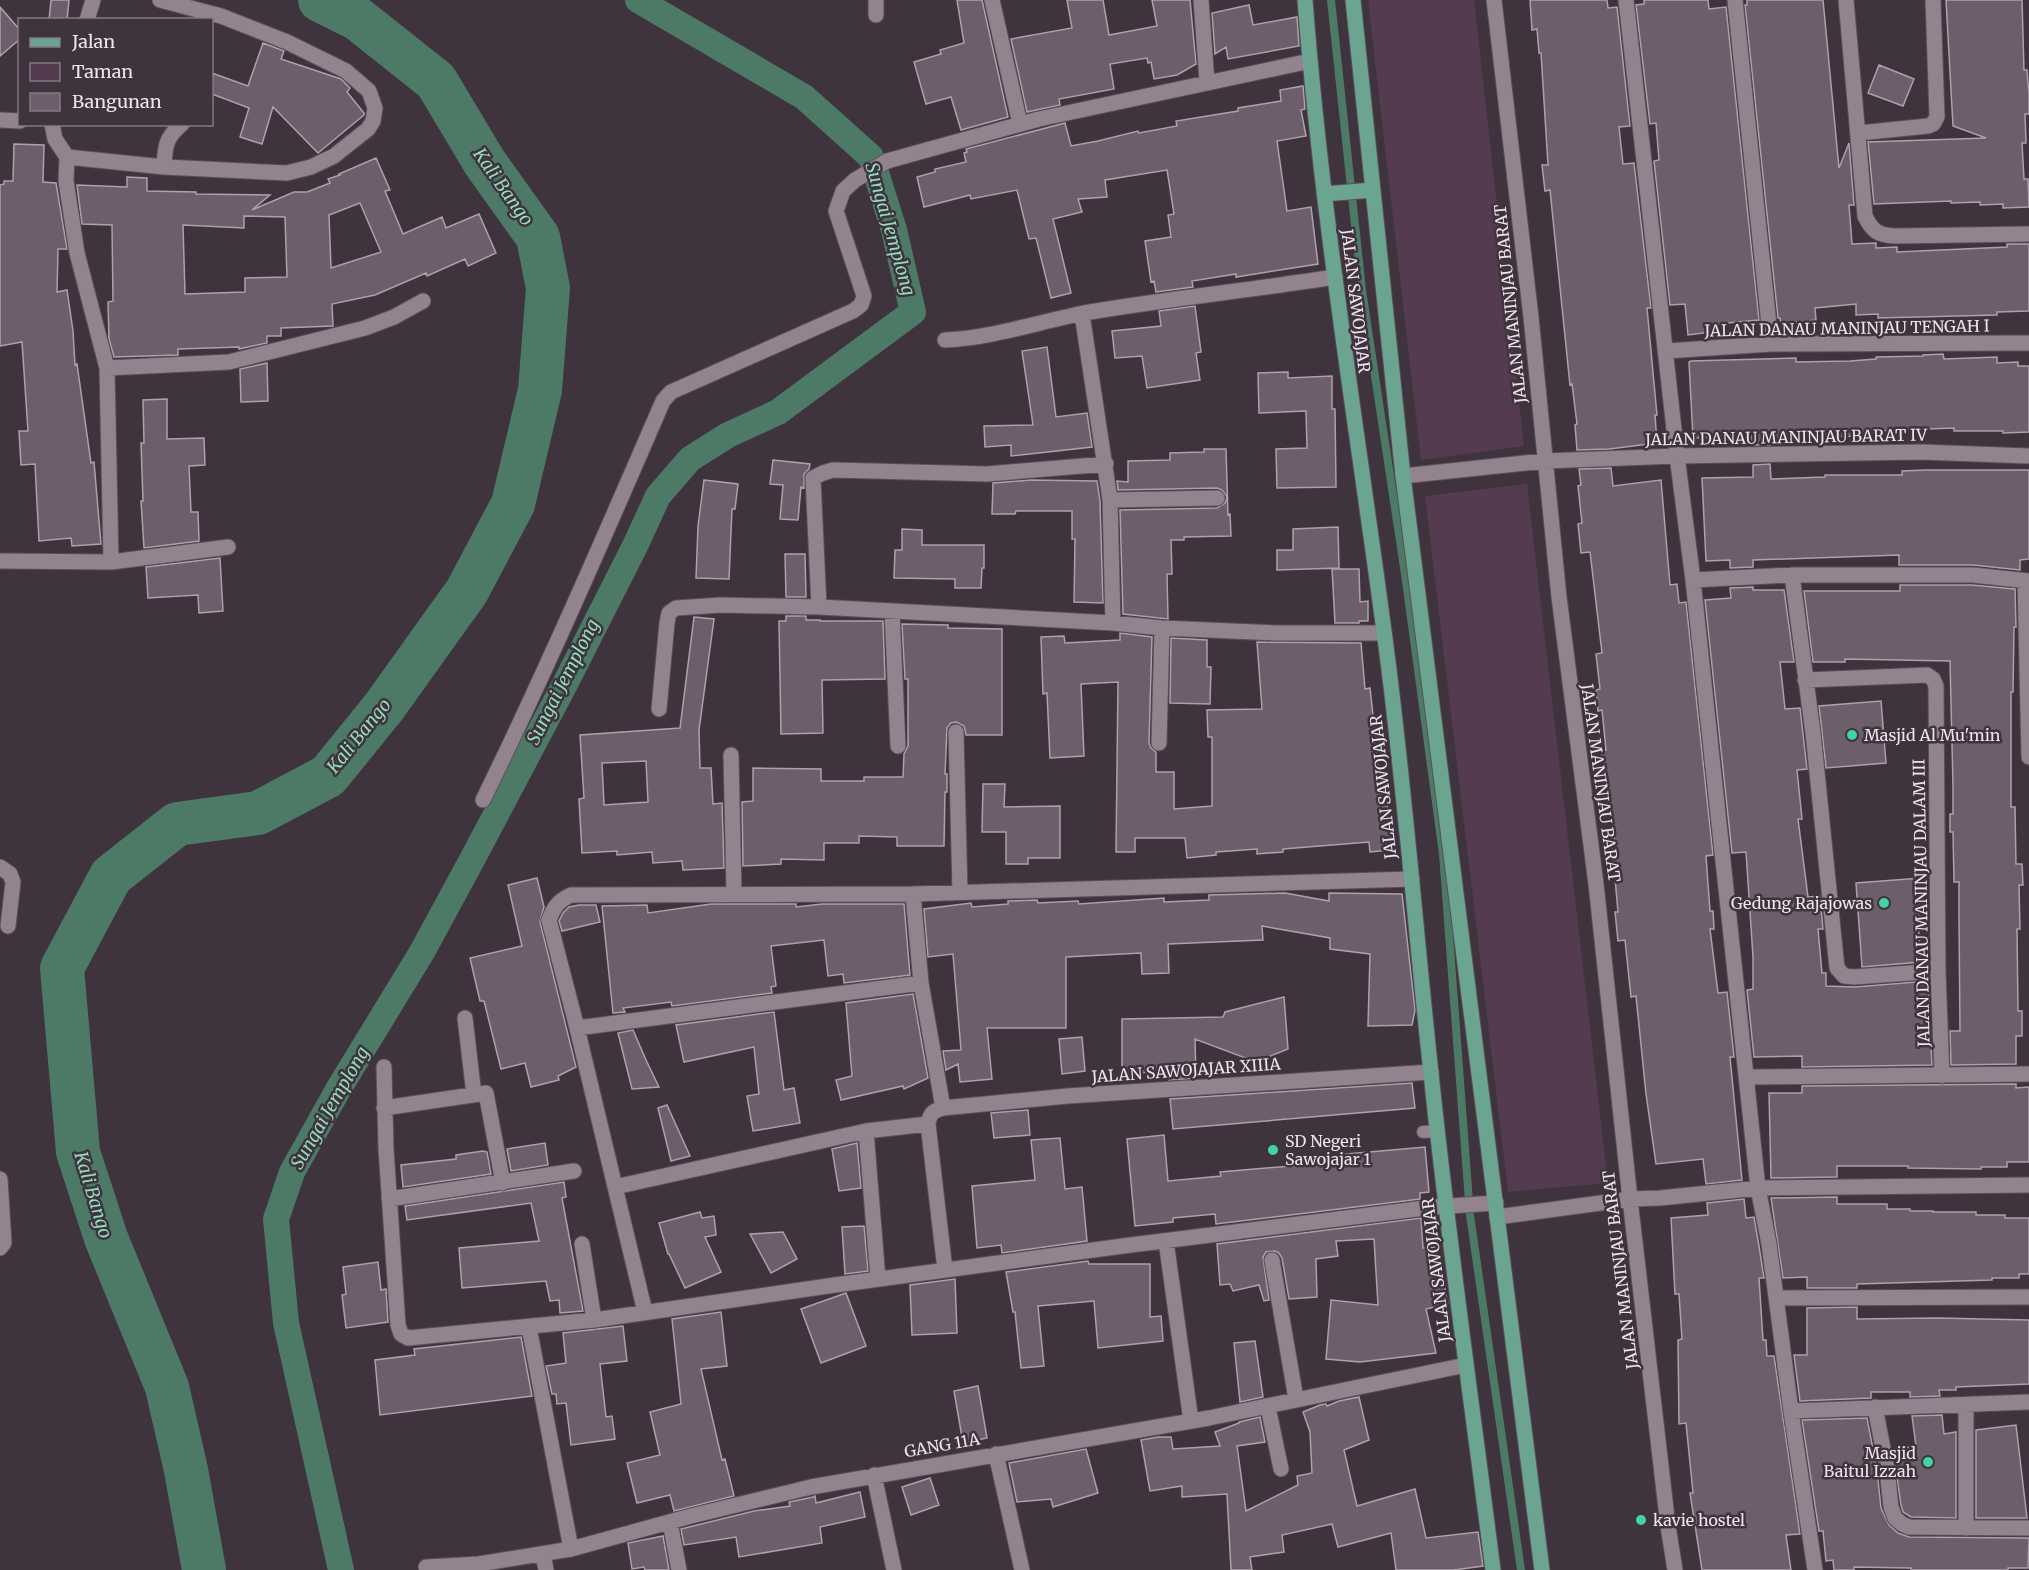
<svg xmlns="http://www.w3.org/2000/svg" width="2029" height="1570" font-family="Merriweather,serif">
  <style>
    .green { fill: #543b50 }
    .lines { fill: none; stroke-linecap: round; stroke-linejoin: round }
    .stream { stroke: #4c7a67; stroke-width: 8 }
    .canal { stroke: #4c7a67; stroke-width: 26 }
    .river { stroke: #4c7a67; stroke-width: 44 }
    .building { fill: #6c5e6a; stroke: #afa0ac; stroke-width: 1.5; fill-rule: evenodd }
    .service-casing { stroke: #5a4f58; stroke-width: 14 }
    .minor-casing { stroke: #5a4f58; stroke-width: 17 }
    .primary-casing { stroke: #5a4f58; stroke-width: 17 }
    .service { stroke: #92838f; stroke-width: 12 }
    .minor { stroke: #92838f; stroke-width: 15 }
    .primary { stroke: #6ba491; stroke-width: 15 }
    .poi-dot { fill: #40d4a2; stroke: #3f333d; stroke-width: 2 }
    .labels { text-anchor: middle; stroke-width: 5; stroke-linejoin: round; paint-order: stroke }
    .street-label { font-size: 16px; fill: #eee5ec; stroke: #3f333d }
    .poi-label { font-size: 16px; fill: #eee5ec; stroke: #3f333d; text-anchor: start }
    .water-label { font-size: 18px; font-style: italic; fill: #92debe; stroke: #3f333d }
  </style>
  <rect width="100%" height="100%" fill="#3f333d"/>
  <!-- green -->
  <path class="green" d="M1368 0H1474L1524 446 1421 460Z
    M1527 484 1608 1183 1508 1192 1425 496Z"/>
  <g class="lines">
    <!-- stream -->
    <path class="stream" d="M1331 0 1362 290 1406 581 1443 854 1470 1215 1521 1570"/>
    <!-- canal -->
    <path class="canal" d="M341 1570 286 1323 276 1219 292 1172 339 1088 422 952 474 856 565 684 635 546 658 496 690 459 728 435 778 412 913 312 894 230 871 157 804 97 638 0"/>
    <!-- river -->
    <path class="river" d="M204 1570 186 1470 167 1387 106 1238 78 1152 62 968 111 876 177 824 258 813 328 776 384 707 467 591 513 504 540 390 548 288 538 237 485 163 436 81 358 19 320 0"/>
  </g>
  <!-- building -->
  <path class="building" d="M51 0H69L67 20H49Z
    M957 0H982L1008 117 961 130 951 97 926 104 914 62 941 54 940 50 964 43Z
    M1067 0H1103L1109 35 1157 26 1152 0H1190L1196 64 1177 75 1154 79 1151 62 1148 63 1147 58 1110 64 1114 89 1059 99 1060 105 1027 112 1011 39 1072 28Z
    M1530 0H1607L1608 8 1617 7 1630 126 1619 127 1623 164 1634 163 1651 308H1647L1657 415H1655L1657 443 1609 449 1577 450 1575 425 1577 424 1572 384 1570 385 1550 190 1545 191 1542 165H1548L1541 53H1539L1537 29 1532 30Z
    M1644 0H1708L1709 9 1726 7 1759 320 1717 324 1718 331 1688 335 1685 304 1670 305 1654 161 1659 160 1656 123 1650 124 1636 5 1644 4Z
    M1747 0H1823L1839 168 1849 143 1854 205H1849L1852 244 1876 243V248L1897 247V252L2007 247V244H2029V311L1997 312V315L1878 318V314L1856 315V304L1815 308 1816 320 1781 324 1780 318H1778L1745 5H1747Z
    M1946 0H2022L2024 70H2027L2029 94V114H2025L2026 143H2022L2024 179H2028L2029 207 2003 208V204L1980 205V202L1951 203V201L1874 204 1868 142 1986 138 1953 126Z
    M1249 5 1253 25 1297 17 1299 46 1228 59 1226 47 1215 54 1212 13Z
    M0 7 20 30V39L0 56Z
    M263 43 284 51 281 59 341 79 350 88 347 92 364 113V115L318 153 273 107 262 144 240 137 249 108 212 94V73L248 86Z
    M1879 65 1914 79 1903 106 1868 93Z
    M1303 86 1305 109 1301 110 1306 136 1277 141 1287 211 1311 207 1318 264 1236 277V274L1192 281 1193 287 1156 292 1154 281 1151 282 1145 241 1171 237 1168 215 1174 214 1167 170 1105 180 1107 197 1078 199 1082 212 1053 219 1071 293 1051 298 1036 238 1029 239 1017 190 971 199 970 195 924 207 917 177 935 172V169L966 162 964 153 967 152 966 149 1065 123 1071 146 1098 141 1138 131 1139 133 1177 126 1176 121 1238 111V108L1281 101 1280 90Z
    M14 144 44 145 43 182 56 183 67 249H58L57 292 67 290 73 331 75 365 77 364 91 463 94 462 101 544 72 546 71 538 39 541 35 464 21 465 19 431H28L22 342 0 346V185L4 184V181H13Z
    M376 158 390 190 385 191 403 234 442 217 446 228 479 214 496 253 468 266 465 259 427 276 426 273 375 295 332 304 333 326 281 328V336H267V343L239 349V347L178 349V355L114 357 109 339 108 302 113 301 112 225 82 224 77 185 127 187V177L147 178V191L196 192V194L270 195 252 210 294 192H307L330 183 328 179 340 175 339 174ZM360 203 381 252 331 268 329 215ZM244 216 285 217 287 277 245 278V292L185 294 183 225 244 228Z
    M1195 306 1201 352 1196 353 1200 380 1147 388 1142 356 1115 358 1112 331 1161 326 1159 311Z
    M1047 347 1056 417 1087 413 1092 447 1011 456V445L985 447 984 426 1033 425 1022 351Z
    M1943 354 1944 359 1997 357V363L2018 362V366H2029V432L2003 433V431H1954V428L1875 431V436L1770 437V445H1752V437L1693 438 1689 362 1691 361 1796 358V362L1850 361 1876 359V357L1923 356V355Z
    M267 363 268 401 241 402 240 369Z
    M1288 372V378L1332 376V409H1335L1336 487 1277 488 1276 449 1307 448 1306 411 1259 413 1258 373Z
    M167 399V439L204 438 205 465 189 466 191 512H198L199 541 144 548 141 501H143L141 443H144L143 400Z
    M1204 449H1226L1228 515 1230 514 1231 536 1184 537V540H1171L1172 574H1167L1168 619 1123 614 1120 510 1217 508 1225 503 1227 497 1222 490 1217 488 1118 490 1117 481 1128 482V461L1170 460V453L1204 452Z
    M773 460 810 464 809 469 804 474V488L801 487 798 520 780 519 783 485 770 484Z
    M1770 464 1771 479 1825 477V475H1902V471L1926 470H2029V559L2020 560V570L1973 565H1899V555L1753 560V567L1730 568V560L1706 561 1702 478 1753 477V465Z
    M1611 468 1613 486 1661 480 1670 585 1677 584 1679 603 1686 602 1713 855 1706 856 1710 911H1713L1714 929H1710L1718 993 1727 992 1734 1057H1730L1742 1180 1706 1184 1703 1159 1656 1164 1646 1094 1636 996 1631 997 1625 940 1618 941 1615 912H1618L1612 845H1615L1611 810H1608L1601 750H1606L1602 710 1598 711 1596 690 1600 689 1596 654 1602 653 1590 552 1581 553 1578 524 1582 523 1578 486 1581 485 1579 469Z
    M704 480 738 484 735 509H732L729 579 696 578 698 526Z
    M1031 480 1097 481 1100 501 1103 603 1074 602 1075 539H1072V511H1016L1015 514H992L993 483Z
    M1338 527 1339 568 1277 570V550H1293V529Z
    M902 529 922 530V545H984V568H982L981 588H955V579L894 578 895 550H902Z
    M785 554H805L806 597H786Z
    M220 558 223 611 199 613 198 595 148 598 146 567Z
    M1332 569H1359L1360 602 1368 601V621H1359V623H1335Z
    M1900 585H1972L2015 589 2016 627H2014L2013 692H2011V807H2015L2016 864H2022L2023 885H2019L2020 929H2017L2018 1011H2022V1036H2016V1064L1951 1065 1950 1031H1960L1959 918V882H1954L1953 832H1950V814H1953V786L1950 661 1845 659V662H1813L1804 591H1900Z
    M1753 587V590H1784L1794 662H1780L1785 709 1800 708 1807 769 1797 770 1802 819H1798L1808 897 1820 896 1823 929H1818L1822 973H1826V986L1855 987 1928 981 1932 1065 1802 1067V1056L1754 1057 1747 990 1753 989V957L1746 852 1732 853 1705 600 1731 598 1730 588Z
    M786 616H806V620H820V621H883L885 679 822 680 823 733 781 734 779 621H786Z
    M694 617 714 619 699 730 700 768H711L713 804 722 803 724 868 683 870 682 861 653 863 652 852 617 855V851L582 853 579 799 584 798 580 735 680 728ZM646 761 648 802 604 805 602 763Z
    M902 624 948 625V628L1002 629V735H966L964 726 956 722 951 723 947 728 945 774H947V792H945L944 846H897V837L859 836V843H824V860L781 859V864L743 866 742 802 753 801V768L821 769V781H864V777H903L904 754 908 746V679H905Z
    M1120 633 1152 637 1149 743 1151 748 1156 752V772H1174V809L1212 806V737H1208L1207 710 1262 709 1257 642 1361 643 1365 689 1370 688 1380 780H1385L1391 850 1370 852 1369 842 1283 849V852L1257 854V849L1216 852V855L1187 858 1185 838H1135V852H1116L1118 682 1081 684 1084 756 1050 758 1047 693 1043 694 1041 637 1064 636 1065 643 1120 640Z
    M1171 638 1207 640V667H1211L1210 704 1170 703Z
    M1881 701 1886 763 1826 768 1819 706Z
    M983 784H1005L1004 807 1060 806V858H1028V864H1006V832H982Z
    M537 878 544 907 540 922 576 1067 558 1076 559 1080 531 1087 525 1063 501 1069 484 1001H480L470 958 522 946 508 885Z
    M1921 878 1924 921H1918L1921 962 1862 967 1856 883Z
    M1285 893 1329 901V893L1402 894 1415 1010 1412 1025 1368 1026 1370 954 1330 949V938L1262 926 1263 940 1168 944 1169 973 1142 974 1141 953 1066 957V1028H987L992 1079 960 1082 958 1064 946 1070 943 1051 961 1050 953 954 928 957 924 909 971 903 972 907 1008 904V901L1037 900 1038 903 1078 901 1079 904 1164 898V902L1209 900V895Z
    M711 904H796V907L822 904H904L910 975 844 983 843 974 828 976 824 940 771 946 776 986 771 987 772 993 672 1006 671 1002 623 1008 625 1012 613 1013 602 906 647 905 648 913Z
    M579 905H596L600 922 562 931 559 921 563 913 569 907Z
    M913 994 928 1078 904 1089 903 1086 841 1100 836 1080 852 1076 846 1003Z
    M1284 997 1288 1049 1256 1062 1195 1039 1196 1078 1169 1080 1168 1072 1122 1073V1019L1223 1017 1225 1012Z
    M774 1012 784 1090 794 1088 800 1123 753 1131 747 1096 759 1094 754 1047 684 1062 676 1025Z
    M633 1030 646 1060 659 1087 632 1089 618 1033Z
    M1082 1037 1085 1071 1062 1074 1059 1039Z
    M1412 1083 1415 1108 1173 1129 1170 1099Z
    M2016 1084V1088L2029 1087V1162H2007V1167H1981V1169L1908 1168V1166H1837V1177L1771 1178 1769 1093H1802V1086Z
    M667 1105 690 1156 671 1161 658 1108Z
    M1028 1110 1030 1135 994 1138 991 1113Z
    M1164 1135 1168 1181 1221 1176 1220 1172 1314 1164 1313 1157 1425 1147 1429 1192 1420 1193V1199L1216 1224 1215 1214 1173 1218V1222L1135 1226 1127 1139Z
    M1060 1138 1065 1189 1082 1187 1087 1241 1002 1253 1001 1245 977 1248 972 1186 1035 1180 1031 1140Z
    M545 1143 548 1165 511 1171 507 1149Z
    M857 1143 861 1188 839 1191 832 1149Z
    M483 1151 487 1152 491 1174 403 1187 401 1165 456 1159V1155Z
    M564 1182 566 1197 562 1198 583 1311 560 1313 559 1300 550 1301 546 1281 462 1288 459 1248 539 1241 531 1203 407 1220 405 1206Z
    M1837 1197V1204H1887V1209H1910V1211H1933V1212H1976V1215H2005V1218H2029V1274H2019V1278H1992V1280L1857 1284V1288H1807V1277L1783 1278 1771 1198Z
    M1744 1199 1746 1218 1754 1217 1759 1246 1764 1278H1759L1763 1340H1766L1767 1356H1774L1800 1534 1786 1535 1791 1570H1702L1690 1493H1693L1686 1423 1679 1424 1678 1340 1682 1339 1679 1294H1675L1671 1218 1708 1215 1707 1203Z
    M700 1212 702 1218 714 1216 716 1235 705 1237 721 1272 685 1288 669 1254H668L659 1223Z
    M1421 1218 1423 1248 1435 1247 1437 1280 1443 1279 1448 1304 1426 1309 1436 1353 1360 1362 1326 1359 1331 1300 1378 1305 1374 1239 1336 1241 1338 1256 1316 1259 1317 1297 1289 1299 1282 1258 1279 1253 1275 1251 1266 1252 1263 1257 1269 1300 1264 1301 1259 1285 1233 1291 1230 1284 1220 1285 1217 1244Z
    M864 1226 868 1271 845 1274 842 1227Z
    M783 1232 797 1259 771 1273 750 1234Z
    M1088 1261 1089 1264H1150V1317L1161 1316 1163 1341 1098 1348 1094 1301 1038 1306 1044 1366 1021 1368 1015 1312H1013L1006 1272Z
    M378 1262 381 1290 386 1289 388 1322 346 1328 342 1295 346 1294 343 1267Z
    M955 1279 957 1333 912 1335 910 1285Z
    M846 1293 866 1346 821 1363 801 1309Z
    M1857 1307V1319L1938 1318 2029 1320V1384L1956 1387V1390H1939L1940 1396 1910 1397V1392H1871V1398L1800 1401 1794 1355H1807V1308Z
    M721 1312 727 1366 701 1369 722 1460 725 1459 734 1496 674 1511 670 1495 637 1503 627 1463 660 1455 650 1412 681 1404 672 1319Z
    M623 1326 627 1361 600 1364 606 1417 612 1416 615 1439 571 1445 566 1403 557 1404 556 1394H552L546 1366 566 1363 563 1333Z
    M521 1337 532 1396 380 1415 375 1360 415 1355 414 1349Z
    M1255 1341 1263 1397 1240 1402 1234 1343Z
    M978 1386 987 1438 963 1443 954 1391Z
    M1359 1397 1369 1440 1344 1450 1357 1506 1415 1489 1426 1538 1478 1532 1483 1566 1454 1570H1396L1391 1533 1338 1547 1332 1524 1282 1535 1284 1552 1250 1557 1252 1570H1231L1227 1494 1182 1497V1486L1150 1491 1141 1440 1158 1437H1171L1173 1449 1220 1446 1215 1432 1239 1423V1422L1260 1417 1265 1442 1237 1446 1246 1511 1298 1485 1297 1476 1312 1473 1310 1432 1303 1412 1320 1405 1326 1404 1327 1406 1339 1401Z
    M1942 1415 1944 1434 1956 1432V1518L1911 1517 1903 1512 1901 1505 1893 1449 1916 1446 1912 1416Z
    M1867 1418 1877 1470 1881 1508 1889 1525 1898 1533 1909 1537 2029 1538 2028 1568H2008V1570H1911V1568L1854 1567V1570H1834L1833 1560 1826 1561 1823 1531H1819L1802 1420Z
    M2016 1425 2027 1518H1976V1430Z
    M1086 1449 1098 1493 1053 1507 1051 1499 1017 1502 1009 1463Z
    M930 1478 939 1505 911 1515 902 1487Z
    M860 1492 865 1517 820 1527 822 1543 739 1557 736 1537 684 1545 681 1529 754 1511 790 1506 789 1502 813 1497 815 1496 816 1503Z
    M663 1536 669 1570H645L644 1567 632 1569 628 1543Z"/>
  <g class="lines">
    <!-- service casing -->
    <g class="service-casing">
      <path id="service" d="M1423 1132 1437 1131"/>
    </g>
    <!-- minor casing -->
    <g class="minor-casing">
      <path id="minor" d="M992 0 1020 124
        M1201 0 1207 82
        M1494 0 1531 317 1559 597 1596 884 1630 1199 1668 1526 1675 1570
        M1626 0 1677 456 1693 580 1758 1188 1769 1244 1791 1411 1815 1570
        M1735 0 1771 344
        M1846 0 1865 216C1872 231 1878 235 1894 236L2029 234
        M876 15V0
        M87 20 93 0
        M0 120 20 121
        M52 124 55 139 67 157 164 167 287 173 311 167 334 156 368 129 373 121 375 108 369 91 346 71 287 42 221 16 160 0
        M1859 133 1928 126 1933 124 1937 117 1933 0
        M67 157 66 181 77 253 107 368 111 562
        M164 167C165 147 165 138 182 124
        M1082 314 1110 500 1113 623
        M945 340C992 338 1038 322 1084 313 1167 299 1251 290 1335 277
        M1666 351 1771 344 2029 343
        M107 368 229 362 365 328 394 317 423 301
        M1106 464 987 474 833 470 823 473 813 478 819 607 1113 623 1162 628 1275 633H1384
        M1403 476 1544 461 1677 456 1922 452 2029 456
        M1110 500 1217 498
        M0 561 111 562 228 547
        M1792 575 1813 733 1837 968 1844 976 1854 977 1938 971
        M1693 580 1792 575H1973L2029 581
        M2025 581 2029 757
        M892 611 898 746
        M1805 680 1927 675 1933 679 1936 686 1938 971 1942 1076
        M659 709 667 623 669 613 676 608 721 605 819 607
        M956 732 960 892
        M1159 743 1162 628
        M731 755 734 893
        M483 800C547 669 605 535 663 401L671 392 853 311 861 305 864 296 836 211 843 191 855 180 887 161 1039 119 1310 61
        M0 867 10 874 13 882 8 926
        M913 894 921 983 943 1108
        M465 1018 474 1095
        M577 1028 921 983
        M384 1067 386 1149 398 1325 401 1334 408 1338 594 1320 835 1285 1123 1246 1433 1207 1496 1203
        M1747 1077 2029 1074
        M384 1108 486 1093 503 1183
        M866 1131 878 1279
        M0 1179 4 1243 0 1248
        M615 1187 866 1131 928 1124
        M389 1199 574 1171
        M1497 1217 1630 1199 1660 1198 1758 1188 2029 1185
        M1166 1241 1191 1421
        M582 1244 594 1320
        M1272 1260 1296 1399
        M945 1270 928 1124C930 1113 933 1111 943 1108L1068 1096 1431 1072
        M1777 1298 2029 1297
        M645 1312 577 1028 549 920C554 907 558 901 571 895L913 894 1412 879
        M529 1327 571 1549
        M1268 1407 1281 1469
        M1875 1407 1887 1469 1891 1507 1895 1518 1902 1524 1909 1527 2029 1528
        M1791 1411 2029 1402
        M996 1454 1022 1570
        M874 1475 894 1570
        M670 1522 679 1570
        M1966 1528V1405
        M543 1554 546 1570
        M426 1567 479 1564 571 1549 691 1516 811 1487 1209 1418 1466 1365"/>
    </g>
    <!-- primary casing -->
    <g class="primary-casing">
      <path id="primary" d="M1305 0C1321 211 1356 421 1384 631 1404 778 1415 926 1431 1073 1448 1239 1472 1404 1493 1570
        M1353 0 1403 476 1542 1570
        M1324 194 1373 190"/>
    </g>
    <!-- service -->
    <use href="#service" class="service"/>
    <!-- minor -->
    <use href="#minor" class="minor"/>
    <!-- primary -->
    <use href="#primary" class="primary"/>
  </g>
  <!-- markers -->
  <g class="poi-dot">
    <circle cx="1852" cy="735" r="6"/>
    <circle cx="1884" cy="903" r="6"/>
    <circle cx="1273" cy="1150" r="6"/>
    <circle cx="1928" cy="1462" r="6"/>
    <circle cx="1641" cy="1520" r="6"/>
  </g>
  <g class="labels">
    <!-- street labels -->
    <g class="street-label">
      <text transform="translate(1356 301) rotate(83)" y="6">JALAN SAWOJAJAR</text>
      <text transform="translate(1510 304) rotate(-96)" y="6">JALAN MANINJAU BARAT</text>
      <text transform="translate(1847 328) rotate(-1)" y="6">JALAN DANAU MANINJAU TENGAH I</text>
      <text transform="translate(1786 437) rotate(-1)" y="6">JALAN DANAU MANINJAU BARAT IV</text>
      <text transform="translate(1601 783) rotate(82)" y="6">JALAN MANINJAU BARAT</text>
      <text transform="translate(1383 787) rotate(-96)" y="6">JALAN SAWOJAJAR</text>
      <text transform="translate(1921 903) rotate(-91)" y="6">JALAN DANAU MANINJAU DALAM III</text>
      <text transform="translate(1186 1070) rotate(-4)" y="6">JALAN SAWOJAJAR XIIIA</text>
      <text transform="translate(1436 1270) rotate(-97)" y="6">JALAN SAWOJAJAR</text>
      <text transform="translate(1620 1270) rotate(-97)" y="6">JALAN MANINJAU BARAT</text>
      <text transform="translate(942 1445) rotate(-10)" y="6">GANG 11A</text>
    </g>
    <!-- poi labels -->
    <g class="poi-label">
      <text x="1864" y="741">Masjid Al Mu'min</text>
      <text x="1872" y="909" text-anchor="end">Gedung Rajajowas</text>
      <text x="1285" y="1147">SD Negeri<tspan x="1285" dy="18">Sawojajar 1</tspan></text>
      <text x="1916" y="1459" text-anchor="end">Masjid<tspan x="1916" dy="18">Baitul Izzah</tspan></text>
      <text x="1653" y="1526">kavie hostel</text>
    </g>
    <!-- water labels -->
    <g class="water-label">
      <text transform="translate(503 187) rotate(55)" y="6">Kali Bango</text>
      <text transform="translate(890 229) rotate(74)" y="6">Sungai Jemplong</text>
      <text transform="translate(563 682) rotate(-63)" y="6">Sungai Jemplong</text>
      <text transform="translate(359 736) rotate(-51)" y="6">Kali Bango</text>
      <text transform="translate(330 1108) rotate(-60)" y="6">Sungai Jemplong</text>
      <text transform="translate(93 1195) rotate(73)" y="6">Kali Bango</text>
    </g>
  </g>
  <!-- legend -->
  <rect x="18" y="18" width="195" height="108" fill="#3f333d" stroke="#857a83" stroke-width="1.5"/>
  <rect x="30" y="38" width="30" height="9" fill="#6ba491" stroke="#857a83" stroke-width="1.5"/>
  <text x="72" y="48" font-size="18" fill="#eee5ec">Jalan</text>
  <rect x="30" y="63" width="30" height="18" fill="#543b50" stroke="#857a83" stroke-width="1.5"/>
  <text x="72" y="78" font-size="18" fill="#eee5ec">Taman</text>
  <rect x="30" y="93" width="30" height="18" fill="#6c5e6a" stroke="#857a83" stroke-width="1.5"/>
  <text x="72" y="108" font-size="18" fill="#eee5ec">Bangunan</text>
</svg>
